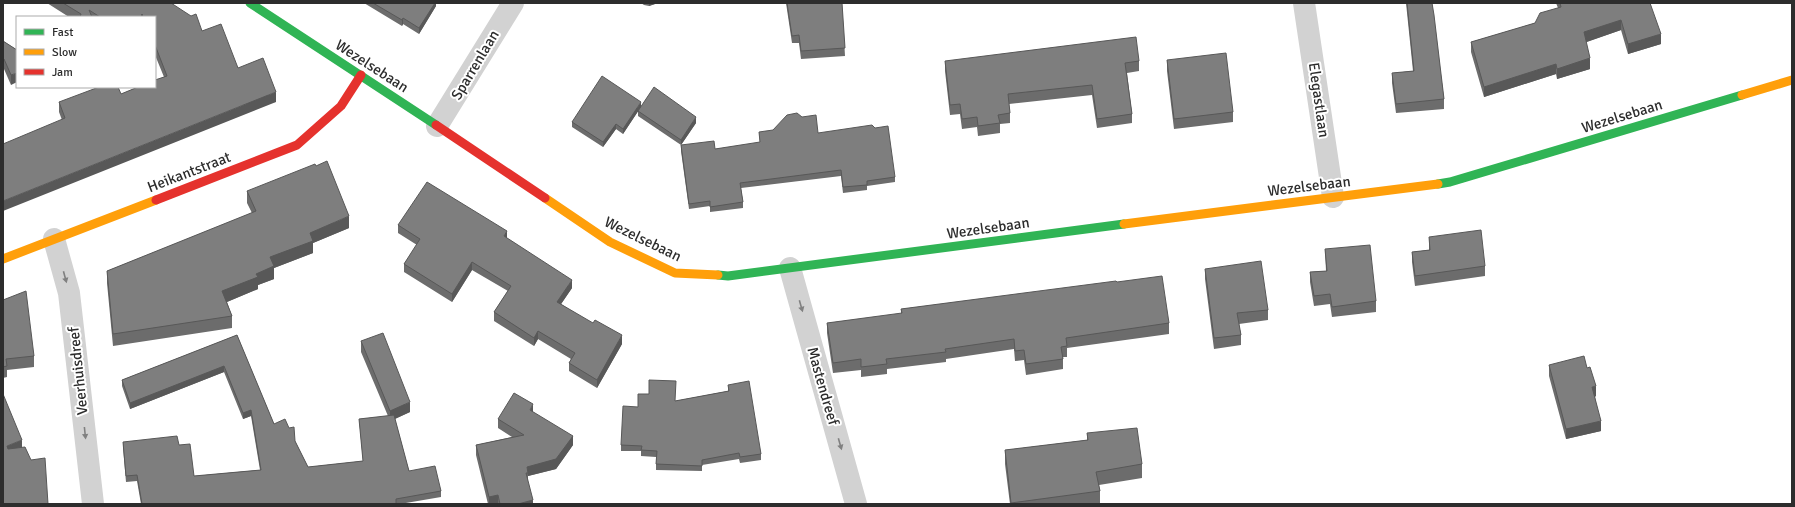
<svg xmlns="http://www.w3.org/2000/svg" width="1795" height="507" font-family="Signika,sans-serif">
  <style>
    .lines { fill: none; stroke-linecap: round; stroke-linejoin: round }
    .street { stroke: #d2d2d2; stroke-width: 22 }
    .fast { stroke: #30b455; stroke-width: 9 }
    .slow { stroke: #ff9f0a; stroke-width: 9 }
    .jam { stroke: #e5322d; stroke-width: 9 }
    .wall { fill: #6c6c6c }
    .shaded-wall { fill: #585858 }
    .building { fill: #7e7e7e; stroke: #585858 }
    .oneway { fill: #808080 }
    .labels { text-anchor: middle; stroke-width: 4; stroke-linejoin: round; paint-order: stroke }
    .street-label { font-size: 15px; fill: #2d2d2d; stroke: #fff }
  </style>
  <rect width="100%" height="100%" fill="#fff"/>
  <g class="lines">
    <!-- street -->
    <path class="street" d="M1304 3 1333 197
      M437 126 513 3
      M54 239 69 293 93 504
      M790 268 856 504"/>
    <!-- fast -->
    <path class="fast" d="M250 3 436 125
      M1438 184 1450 182 1742 95
      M718 275 728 276 1124 224"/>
    <!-- slow -->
    <path class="slow" d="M1742 95 1792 80
      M545 198 610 242 675 273 718 275
      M1124 224 1438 184
      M3 259 156 200"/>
    <!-- jam -->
    <path class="jam" d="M436 125 545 198
      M156 200 297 145 341 106 361 75"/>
  </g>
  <!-- wall -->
  <path class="wall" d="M47 3H171L202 31 238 68 276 102 62 120 59 112V102L121 94 164 77 155 55V17H69Z
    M364 3H436V6L419 34 403 24 402 26Z
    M641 3H658L649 6 644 5Z
    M786 3H842L845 56 801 59 799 43H792Z
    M1406 3H1432L1444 99V109L1396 113 1392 83V73L1413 71Z
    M1556 3H1650L1661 44 1628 54 1621 30 1586 42 1590 69 1557 79 1556 74 1484 97 1471 52V42L1535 23 1558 8Z
    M3 41 17 50 11 85 4 69Z
    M1167 60 1233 112V122L1174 129 1167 71Z
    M945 61H1139V71L1127 73 1132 114V123L1097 128 1092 95 1009 104 1010 113V123L1000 124V133L978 136 977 127 962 129 960 114 950 115 945 71Z
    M641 107 696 123 681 145 638 116V111L623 134 616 129 603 147 572 127V122Z
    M759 132 818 133 895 177V182L867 186V190L843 193 841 176 741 188 743 202V208L710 212V206L689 209 681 151V145L715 149 760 143Z
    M247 191 349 228 313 243V253L274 268V279L258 285V289L227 302 232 316V328L113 346 107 283V271L252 213 247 203Z
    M398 225 507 238 572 288 561 304 622 344 597 388 569 371V363L571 359 538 339 534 346 494 321V312L508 291 472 270 452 302 404 272V264L417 245 398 233Z
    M1429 237 1485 266V276L1415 286 1412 262V252L1429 250Z
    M1325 249 1376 301V312L1332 317 1330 304 1314 306 1310 282V272L1326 271Z
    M1205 269 1268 310V320L1239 324 1241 335V345L1214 349 1205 279Z
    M1117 282 1169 323V334L1067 348V357H1063V369L1026 375 1024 360 1015 361 1014 349 946 359V362L887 369V374L861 377V370L833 373 827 333V323L901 314V309Z
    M3 300 34 356V367L7 370V377L3 378Z
    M237 335 274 424 295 441 308 467 363 461 359 419 388 416 361 352V341L410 412 395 419 409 471 441 491V497L400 504H141L137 481 126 482 123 447V442L179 445 194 476 260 470 251 416 243 419 224 372 130 409 122 386V380Z
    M1549 365 1596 396 1595 397 1601 431 1566 439 1549 376Z
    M728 385 761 454V460L740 463 739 459 702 465V471L656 470V457L641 456V451H621V445L638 407 675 401 728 391Z
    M533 412 573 445 556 469 528 476V482L533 504H488L476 455V445L512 437 498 428V419Z
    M1087 433 1142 464V478L1099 485 1100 491V504H1010L1005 464V450L1087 440Z"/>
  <!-- shaded-wall -->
  <path class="shaded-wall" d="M435 3H436V6L419 34V28Z
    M649 3H658L649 6Z
    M403 18V24L402 26V20Z
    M1621 20V30L1584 43V32Z
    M1661 34V44L1628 54V44Z
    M1590 58V69L1557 79V69Z
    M4 59V69H3V60Z
    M1556 64V74L1484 97V87Z
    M17 73V82L11 85V75Z
    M276 92V102L3 211V201Z
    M641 102V107L623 134V129Z
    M696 117V123L681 145V140Z
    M616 124V129L603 147V142Z
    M349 216V228L313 243V253L274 268V279L258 285V289L222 304V291L270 257 310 233Z
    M507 231V239L504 236Z
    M472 262V270L452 302V294Z
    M572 280V288L557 310V302Z
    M538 331V339L534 346V338Z
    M622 335V344L597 388V380Z
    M224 366V372L130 409V403Z
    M1596 386V396L1592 397V387Z
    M410 402V412L390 421V411Z
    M533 404V414L530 410Z
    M251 410V416L243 419V413Z
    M1601 421V431L1566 439V429Z
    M573 436V445L556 469 528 476 527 467Z
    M22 440V451L7 457V446Z
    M498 495V504H489V497Z
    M533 500V504H518Z"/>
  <!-- building -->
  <path class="building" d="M63 3H171L191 16 196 14 202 31 221 24 238 68 263 58 276 92 3 201V144L65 118 59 102 99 87H118L121 94 138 87H155V80L167 76 155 45V17H143L142 14 141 17H100L89 10 92 17H80L81 14Z
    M373 3H435L419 28 403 18 402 20Z
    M787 3H842L845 48 801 51 799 35 792 36Z
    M1407 3H1432L1434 15 1444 99 1396 104 1392 73 1414 71Z
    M1560 3H1650L1661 34 1628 44 1621 20 1584 32 1590 58 1557 69 1556 64 1484 87 1471 42 1535 23 1540 13 1561 7Z
    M1136 37 1139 61 1125 63 1132 114 1097 119 1092 85 1008 94 1010 113 998 115 1000 123 978 126 977 117 962 119 960 104 950 105 945 61Z
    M3 41 17 50V73L11 75 4 59 3 60Z
    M1226 53 1233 112 1174 119 1167 60Z
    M602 76 641 102 623 129 616 124 603 142 572 122Z
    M654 87 696 117 681 140 638 111Z
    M797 113 802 117 816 115 818 133 872 125 875 128 888 126 895 177 867 181V185L843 187 841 170 740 183 743 202 710 207V201L689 204 681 145 714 141 715 149 760 142 759 132 773 130 787 115Z
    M327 161 349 216 310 233 313 241 270 257 274 266 256 274 258 277 222 291 232 316 113 334 107 271 256 211 247 191 315 164 316 166Z
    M427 182 507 231 504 236 572 280 557 302 593 323 595 320 622 335 597 380 569 363 575 353 538 331 534 338 494 312 511 286 472 262 452 294 404 264 420 239 398 225Z
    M1481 230 1485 266 1415 276 1412 252 1430 250 1429 237Z
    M1370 245 1376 301 1332 307 1330 294 1314 296 1310 272 1327 271 1325 249Z
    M1261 261 1268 310 1237 313 1241 335 1214 338 1205 269Z
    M1162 276 1169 323 1066 338 1067 346 1061 347 1063 359 1026 364 1024 350 1015 351 1014 339 945 349 946 352 886 359 887 364 861 367V359L833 363 827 323 902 313 901 309 1116 281 1117 282Z
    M26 291 34 356 6 359 7 366 3 367V300Z
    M383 333 410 402 390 411 361 341Z
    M237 335 274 424 285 419 289 428 294 427 295 441 308 467 363 461 359 419 394 415 409 471 435 466 441 491 396 499V504H142L137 475 126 476 123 442 177 436 179 445 190 444 194 476 261 470 251 410 243 413 224 366 130 403 122 380Z
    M1584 356 1587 368 1590 367 1596 386 1592 387 1601 421 1566 429 1549 365Z
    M649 380 676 381 675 401 729 391 728 385 749 381 761 454 740 457 739 453 702 460V466L656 464 657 451 641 450 642 446 621 445 623 406 638 407V394H649Z
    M514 393 533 404 530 410 573 436 556 459 527 467 528 473H526L533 500 518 504H500L498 495 489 497 476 445 524 435 498 419Z
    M3 394 22 440 7 446 8 449 25 447 31 460 45 458 48 504H3Z
    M1137 428 1142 464 1096 472 1100 491 1011 503 1005 450 1088 440 1087 433Z"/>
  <!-- one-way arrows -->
  <defs><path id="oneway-solid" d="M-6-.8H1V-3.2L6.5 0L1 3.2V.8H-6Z"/></defs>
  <g class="oneway">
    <use href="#oneway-solid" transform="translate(65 277) rotate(75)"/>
    <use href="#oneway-solid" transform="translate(801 306) rotate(74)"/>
    <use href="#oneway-solid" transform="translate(85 433) rotate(84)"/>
    <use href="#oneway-solid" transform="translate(840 444) rotate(74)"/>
  </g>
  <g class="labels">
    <!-- street labels -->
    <g class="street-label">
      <text transform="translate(475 65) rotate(-59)" y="5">Sparrenlaan</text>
      <text transform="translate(372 66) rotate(33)" y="5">Wezelsebaan</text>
      <text transform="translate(1319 100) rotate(82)" y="5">Elegastlaan</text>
      <text transform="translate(1622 116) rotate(-17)" y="5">Wezelsebaan</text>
      <text transform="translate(189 172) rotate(-21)" y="5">Heikantstraat</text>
      <text transform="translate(1309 186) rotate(-7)" y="5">Wezelsebaan</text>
      <text transform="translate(988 228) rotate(-8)" y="5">Wezelsebaan</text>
      <text transform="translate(643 239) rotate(26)" y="5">Wezelsebaan</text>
      <text transform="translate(78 371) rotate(-96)" y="5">Veerhuisdreef</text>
      <text transform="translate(823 386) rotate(74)" y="5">Mastendreef</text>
    </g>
  </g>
  <!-- border -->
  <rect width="1795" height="507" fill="none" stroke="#2d2d2d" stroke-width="8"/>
  <!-- legend -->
  <rect x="16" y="16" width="140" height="72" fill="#ffffff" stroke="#ababab"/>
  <rect x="24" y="29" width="20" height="6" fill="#30b455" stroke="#ababab"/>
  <text x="52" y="36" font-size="12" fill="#2d2d2d">Fast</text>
  <rect x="24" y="49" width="20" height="6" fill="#ff9f0a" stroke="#ababab"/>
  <text x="52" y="56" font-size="12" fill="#2d2d2d">Slow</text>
  <rect x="24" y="69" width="20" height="6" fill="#e5322d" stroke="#ababab"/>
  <text x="52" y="76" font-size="12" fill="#2d2d2d">Jam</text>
</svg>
